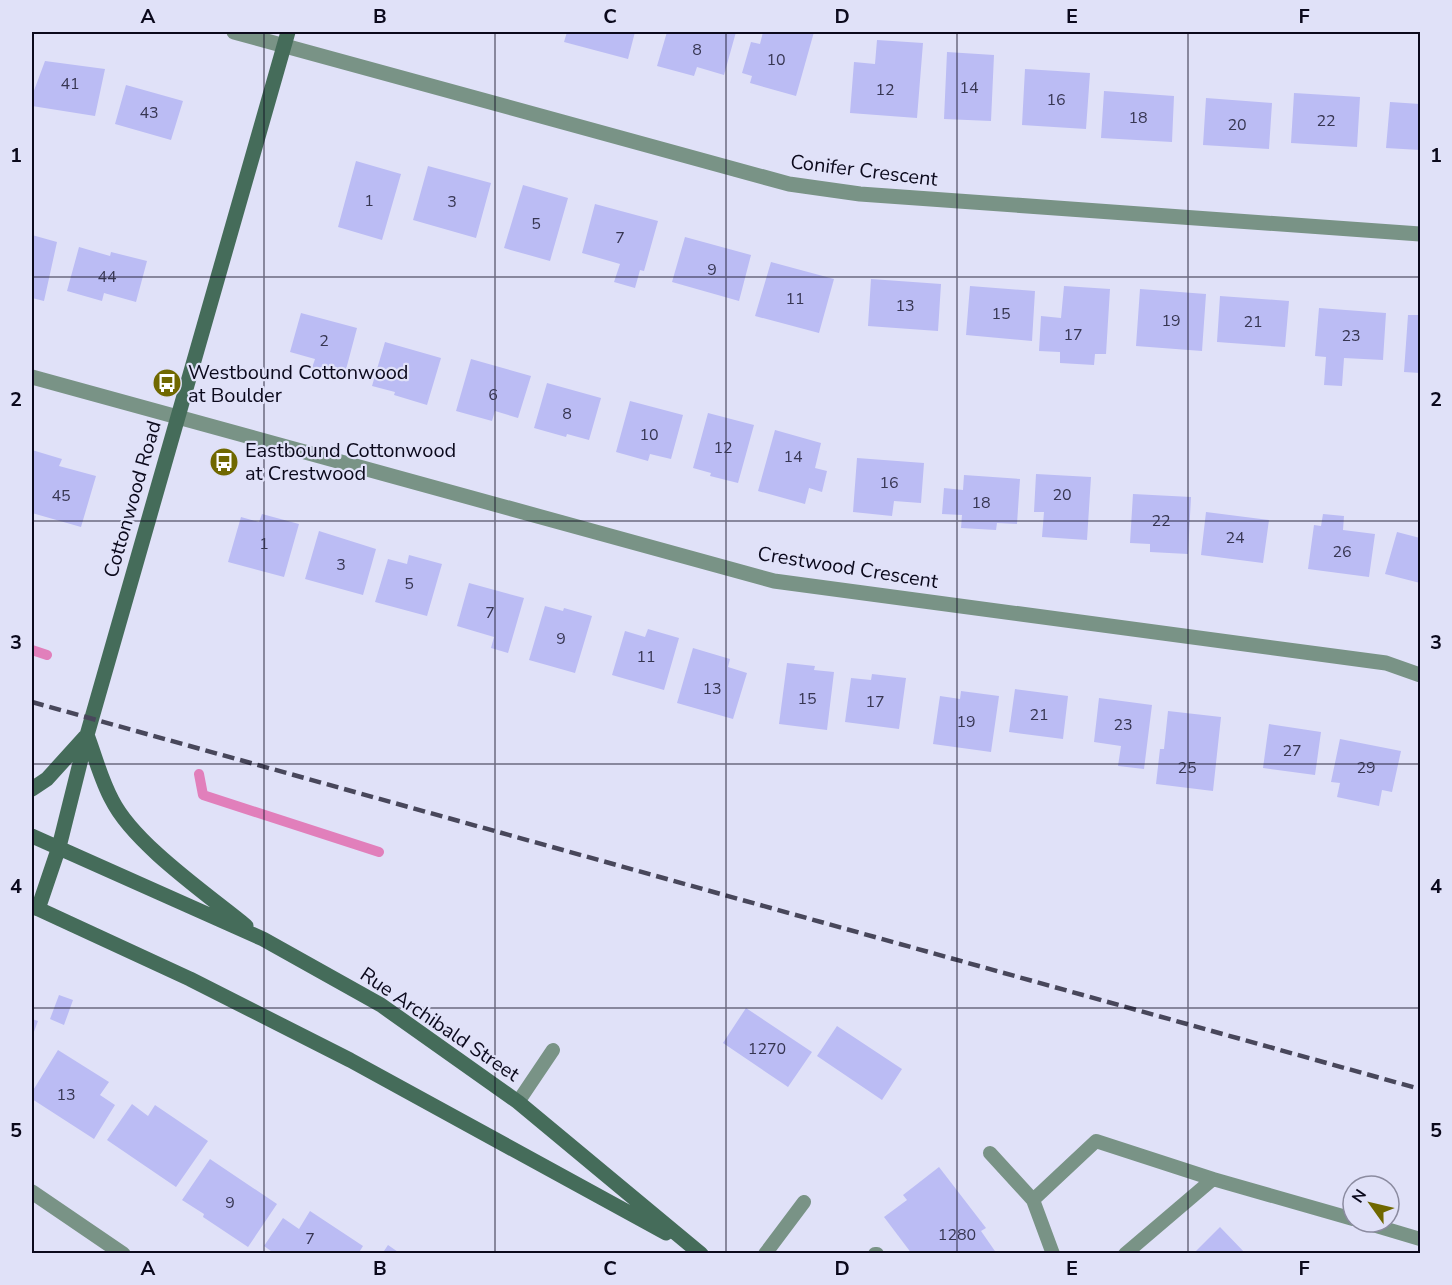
<svg xmlns="http://www.w3.org/2000/svg" width="1452" height="1285" font-family="'Nunito Sans',sans-serif">
  <style>
    .lines { fill: none; stroke-linecap: round; stroke-linejoin: round }
    .stream { stroke: #e17fbb; stroke-width: 10 }
    .building { fill: #bbbcf4 }
    .lane { stroke: #799386; stroke-width: 14 }
    .street { stroke: #799386; stroke-width: 15 }
    .secondary { stroke: #456c5a; stroke-width: 15 }
    .rail { stroke: #48475b; stroke-width: 4.5; stroke-dasharray: 12 6; stroke-linecap: butt }
    .grid { fill: none; stroke: #0b091c; stroke-width: 1.5; stroke-opacity: 0.55 }
    .labels { text-anchor: middle; stroke-width: 4.5; stroke-linejoin: round; paint-order: stroke }
    .number-label { font-size: 16px; fill: #373652 }
    .street-label { font-size: 20px; fill: #0b091c; stroke: #e0e1f8 }
    .poi-label { font-size: 20px; fill: #0b091c; stroke: #e0e1f8; text-anchor: start }
    .neatline { fill: none; stroke: #0b091c; stroke-width: 2 }
    .grid-label { font-size: 20px; text-anchor: middle; font-weight: bold; fill: #0b091c }
  </style>
  <rect width="100%" height="100%" fill="#e0e1f8"/>
  <g class="lines">
    <!-- stream -->
    <path class="stream" d="M32 650 47 655
      M199 774 203 795 379 852"/>
  </g>
  <!-- building -->
  <path class="building" d="M567 32H635L628 59 564 42Z
    M667 32H736L724 75 697 67 694 76 657 66Z
    M763 32H814L796 96 750 83 752 76 742 73 751 42 760 44Z
    M877 40 923 43 917 118 850 113 854 62 875 64Z
    M947 52 994 55 991 121 944 119Z
    M45 61 105 69 95 116 32 106V96Z
    M1025 69 1090 73 1086 129 1022 125Z
    M126 85 183 101 171 140 115 124Z
    M1104 91 1174 96 1172 142 1101 138Z
    M1294 93 1360 97 1357 147 1291 143Z
    M1206 98 1272 103 1269 149 1203 145Z
    M1390 102 1420 104V150L1386 148Z
    M356 161 401 174 382 240 338 227Z
    M428 166 491 183 476 238 413 220Z
    M523 185 568 198 550 261 504 248Z
    M595 204 658 221 644 271 640 270 635 288 614 282 620 264 582 253Z
    M32 235 57 242 44 301 32 298Z
    M685 237 751 255 739 301 672 282Z
    M79 247 110 256 111 252 147 261 136 302 104 293 102 301 67 291Z
    M771 262 834 279 819 333 755 316Z
    M871 279 941 284 938 331 868 326Z
    M970 286 1035 291 1032 341 966 335Z
    M1064 286 1110 289 1106 354H1095L1094 365 1060 363V352L1039 351 1041 316 1061 318Z
    M1140 289 1206 294 1202 351 1136 346Z
    M1220 296 1289 301 1285 347 1217 342Z
    M1319 308 1386 313 1383 360 1344 358 1342 386 1324 385 1326 357 1315 356Z
    M301 313 357 328 344 377 312 368 315 359 290 352Z
    M1408 315H1420V373L1404 372Z
    M385 342 441 358 427 405 394 395 395 392 372 386Z
    M471 359 531 376 518 418 495 411 492 421 456 411Z
    M547 383 601 398 589 440 567 434 566 437 534 428Z
    M630 401 683 415 671 459 650 454 648 461 616 452Z
    M708 413 754 425 738 483 710 476 711 473 693 468Z
    M775 430 821 443 815 468 827 471 822 492 809 488 805 504 758 491Z
    M32 450 62 459 59 466 96 476 81 527 32 513Z
    M857 458 924 463 921 503 894 501 892 516 853 512Z
    M1036 474 1091 477 1087 540 1042 537 1044 512H1034Z
    M964 475 1020 479 1017 524 997 523 996 530 961 528 962 515 942 514 944 488 963 490Z
    M1133 494 1191 497 1188 554 1150 552V544L1130 543Z
    M1206 512 1269 520 1263 563 1201 555Z
    M262 514 299 524 284 577 228 562 241 517 259 522Z
    M1323 514 1344 516 1343 530 1375 534 1369 577 1308 569 1314 525 1321 526Z
    M319 531 376 549 363 595 305 579Z
    M1397 532 1420 538V583L1385 574Z
    M409 555 442 564 427 616 375 602 388 559 407 564Z
    M469 583 524 598 508 653 491 648 494 637 457 626Z
    M545 606 563 611 564 608 592 616 575 673 529 660Z
    M648 629 679 638 664 690 612 675 625 631 645 637Z
    M693 648 730 659 728 667 747 673 733 719 677 703Z
    M787 663 815 666 814 670 834 672 827 730 779 724Z
    M872 674 906 678 899 729 845 722 851 678 871 680Z
    M1015 689 1068 696 1063 739 1009 732Z
    M961 691 999 696 991 752 933 744 940 696 960 699Z
    M1099 698 1152 705 1144 769 1118 766 1121 746 1094 742Z
    M1168 711 1221 717 1213 791 1156 784 1160 749H1164Z
    M1269 724 1321 732 1315 775 1263 768Z
    M1340 739 1401 751 1392 792 1382 790 1379 806 1337 797 1340 783 1331 782Z
    M59 995 73 1000 64 1025 50 1019Z
    M746 1008 812 1052 788 1087 723 1043Z
    M32 1019 38 1021 32 1037Z
    M837 1026 902 1069 882 1100 817 1056Z
    M58 1050 109 1082 100 1095 115 1105 94 1139 32 1099V1092Z
    M132 1104 148 1116 155 1105 208 1141 176 1187 107 1140Z
    M210 1159 277 1204 248 1247 203 1217 204 1214 182 1200Z
    M939 1167 986 1228 981 1231 997 1254H912L884 1217 907 1200 903 1195Z
    M310 1211 363 1246 358 1254H275L264 1246 283 1218 299 1229Z
    M1220 1227 1246 1254H1193Z
    M388 1245 401 1254H382Z"/>
  <g class="lines">
    <!-- lane -->
    <path class="lane" d="M518 1102 553 1050
      M990 1153 1033 1200 1096 1141 1213 1179
      M1033 1200 1053 1254
      M1363 1222 1420 1239
      M765 1254 804 1202
      M875 1254H877
      M1125 1254 1213 1179 1353 1219"/>
    <!-- street -->
    <path class="street" d="M234 32 789 184 860 194 1420 234
      M32 377 774 581 1386 663 1420 675
      M32 1192 123 1254"/>
    <!-- secondary -->
    <path class="secondary" d="M87 735C95 756 101 780 112 800 134 844 207 894 246 926
      M32 789 47 779 85 737
      M32 836 263 939 381 1005 518 1102 701 1254
      M32 906 190 979 350 1060 666 1233
      M38 909 59 847 87 735 288 32"/>
    <!-- rail -->
    <path class="rail" d="M32 702 1420 1089"/>
  </g>
  <!-- grid -->
  <path class="grid" d="M264 32V1254M495 32V1254M726 32V1254M957 32V1254M1188 32V1254M32 277H1420M32 521H1420M32 764H1420M32 1008H1420"/>
  <!-- icons -->
  <defs>
    <g id="bus-disc" transform="scale(1.5)"><circle r="9.5" fill="#706800" stroke="#e0e1f8"/><path d="M-5-6H5V4H4V6H2V4H-2V6H-4V4H-5ZM-3.5-4V0h7V-4ZM-3.5 1.2v1.5H-2V1.2ZM2 1.2v1.5H3.5V1.2Z" fill="#fff"/></g>
  </defs>
  <g fill-rule="evenodd">
    <use href="#bus-disc" x="167" y="383"/>
    <use href="#bus-disc" x="224" y="462"/>
  </g>
  <g class="labels">
    <!-- number labels -->
    <g class="number-label">
      <text x="697" y="55">8</text>
      <text x="776" y="65">10</text>
      <text x="70" y="89">41</text>
      <text x="969" y="93">14</text>
      <text x="885" y="95">12</text>
      <text x="1056" y="105">16</text>
      <text x="149" y="118">43</text>
      <text x="1138" y="123">18</text>
      <text x="1326" y="126">22</text>
      <text x="1237" y="130">20</text>
      <text x="369" y="206">1</text>
      <text x="452" y="207">3</text>
      <text x="536" y="229">5</text>
      <text x="620" y="243">7</text>
      <text x="712" y="275">9</text>
      <text x="107" y="282">44</text>
      <text x="795" y="304">11</text>
      <text x="905" y="311">13</text>
      <text x="1001" y="319">15</text>
      <text x="1171" y="326">19</text>
      <text x="1253" y="327">21</text>
      <text x="1073" y="340">17</text>
      <text x="1351" y="341">23</text>
      <text x="324" y="346">2</text>
      <text x="493" y="400">6</text>
      <text x="567" y="419">8</text>
      <text x="649" y="440">10</text>
      <text x="723" y="453">12</text>
      <text x="793" y="462">14</text>
      <text x="889" y="488">16</text>
      <text x="1062" y="500">20</text>
      <text x="61" y="501">45</text>
      <text x="981" y="508">18</text>
      <text x="1161" y="526">22</text>
      <text x="1235" y="543">24</text>
      <text x="264" y="549">1</text>
      <text x="1342" y="557">26</text>
      <text x="341" y="570">3</text>
      <text x="409" y="589">5</text>
      <text x="490" y="618">7</text>
      <text x="561" y="644">9</text>
      <text x="646" y="662">11</text>
      <text x="712" y="694">13</text>
      <text x="807" y="704">15</text>
      <text x="875" y="707">17</text>
      <text x="1039" y="720">21</text>
      <text x="966" y="727">19</text>
      <text x="1123" y="730">23</text>
      <text x="1292" y="756">27</text>
      <text x="1187" y="773">25</text>
      <text x="1366" y="773">29</text>
      <text x="767" y="1054">1270</text>
      <text x="66" y="1100">13</text>
      <text x="230" y="1208">9</text>
      <text x="957" y="1240">1280</text>
      <text x="310" y="1244">7</text>
    </g>
    <!-- street labels -->
    <g class="street-label">
      <text transform="translate(864 170) rotate(7)" y="7">Conifer Crescent</text>
      <text transform="translate(132 499) rotate(-74)" y="7">Cottonwood Road</text>
      <text transform="translate(848 567) rotate(9)" y="7">Crestwood Crescent</text>
      <text transform="translate(440 1024) rotate(34)" y="7">Rue Archibald Street</text>
    </g>
    <!-- poi labels -->
    <g class="poi-label">
      <text x="188" y="379">Westbound Cottonwood<tspan x="188" dy="23">at Boulder</tspan></text>
      <text x="245" y="457">Eastbound Cottonwood<tspan x="245" dy="23">at Crestwood</tspan></text>
    </g>
  </g>
  <!-- border -->
  <rect width="1452" height="1285" fill="none" stroke="#e0e1f8" stroke-width="66"/>
  <!-- north arrow -->
  <g transform="translate(1371 1204) rotate(304)"><circle r="28" fill="#e0e1f8" stroke="#8b8ba0" stroke-width="1.5"/>
  <path d="M0-4.5L10 22L0 15L-10 22Z" fill="#706800"/>
  <text y="-9" font-size="16" font-weight="bold" text-anchor="middle" fill="#0b091c">N</text>
  </g>
  <rect x="33" y="33" width="1386" height="1219" class="neatline"/>
  <g class="grid-label">
    <text x="148" y="23">A</text>
    <text x="380" y="23">B</text>
    <text x="610" y="23">C</text>
    <text x="842" y="23">D</text>
    <text x="1072" y="23">E</text>
    <text x="1304" y="23">F</text>
    <text x="16" y="162">1</text>
    <text x="1436" y="162">1</text>
    <text x="16" y="406">2</text>
    <text x="1436" y="406">2</text>
    <text x="16" y="649">3</text>
    <text x="1436" y="649">3</text>
    <text x="16" y="893">4</text>
    <text x="1436" y="893">4</text>
    <text x="16" y="1137">5</text>
    <text x="1436" y="1137">5</text>
    <text x="148" y="1275">A</text>
    <text x="380" y="1275">B</text>
    <text x="610" y="1275">C</text>
    <text x="842" y="1275">D</text>
    <text x="1072" y="1275">E</text>
    <text x="1304" y="1275">F</text>
  </g>
</svg>
